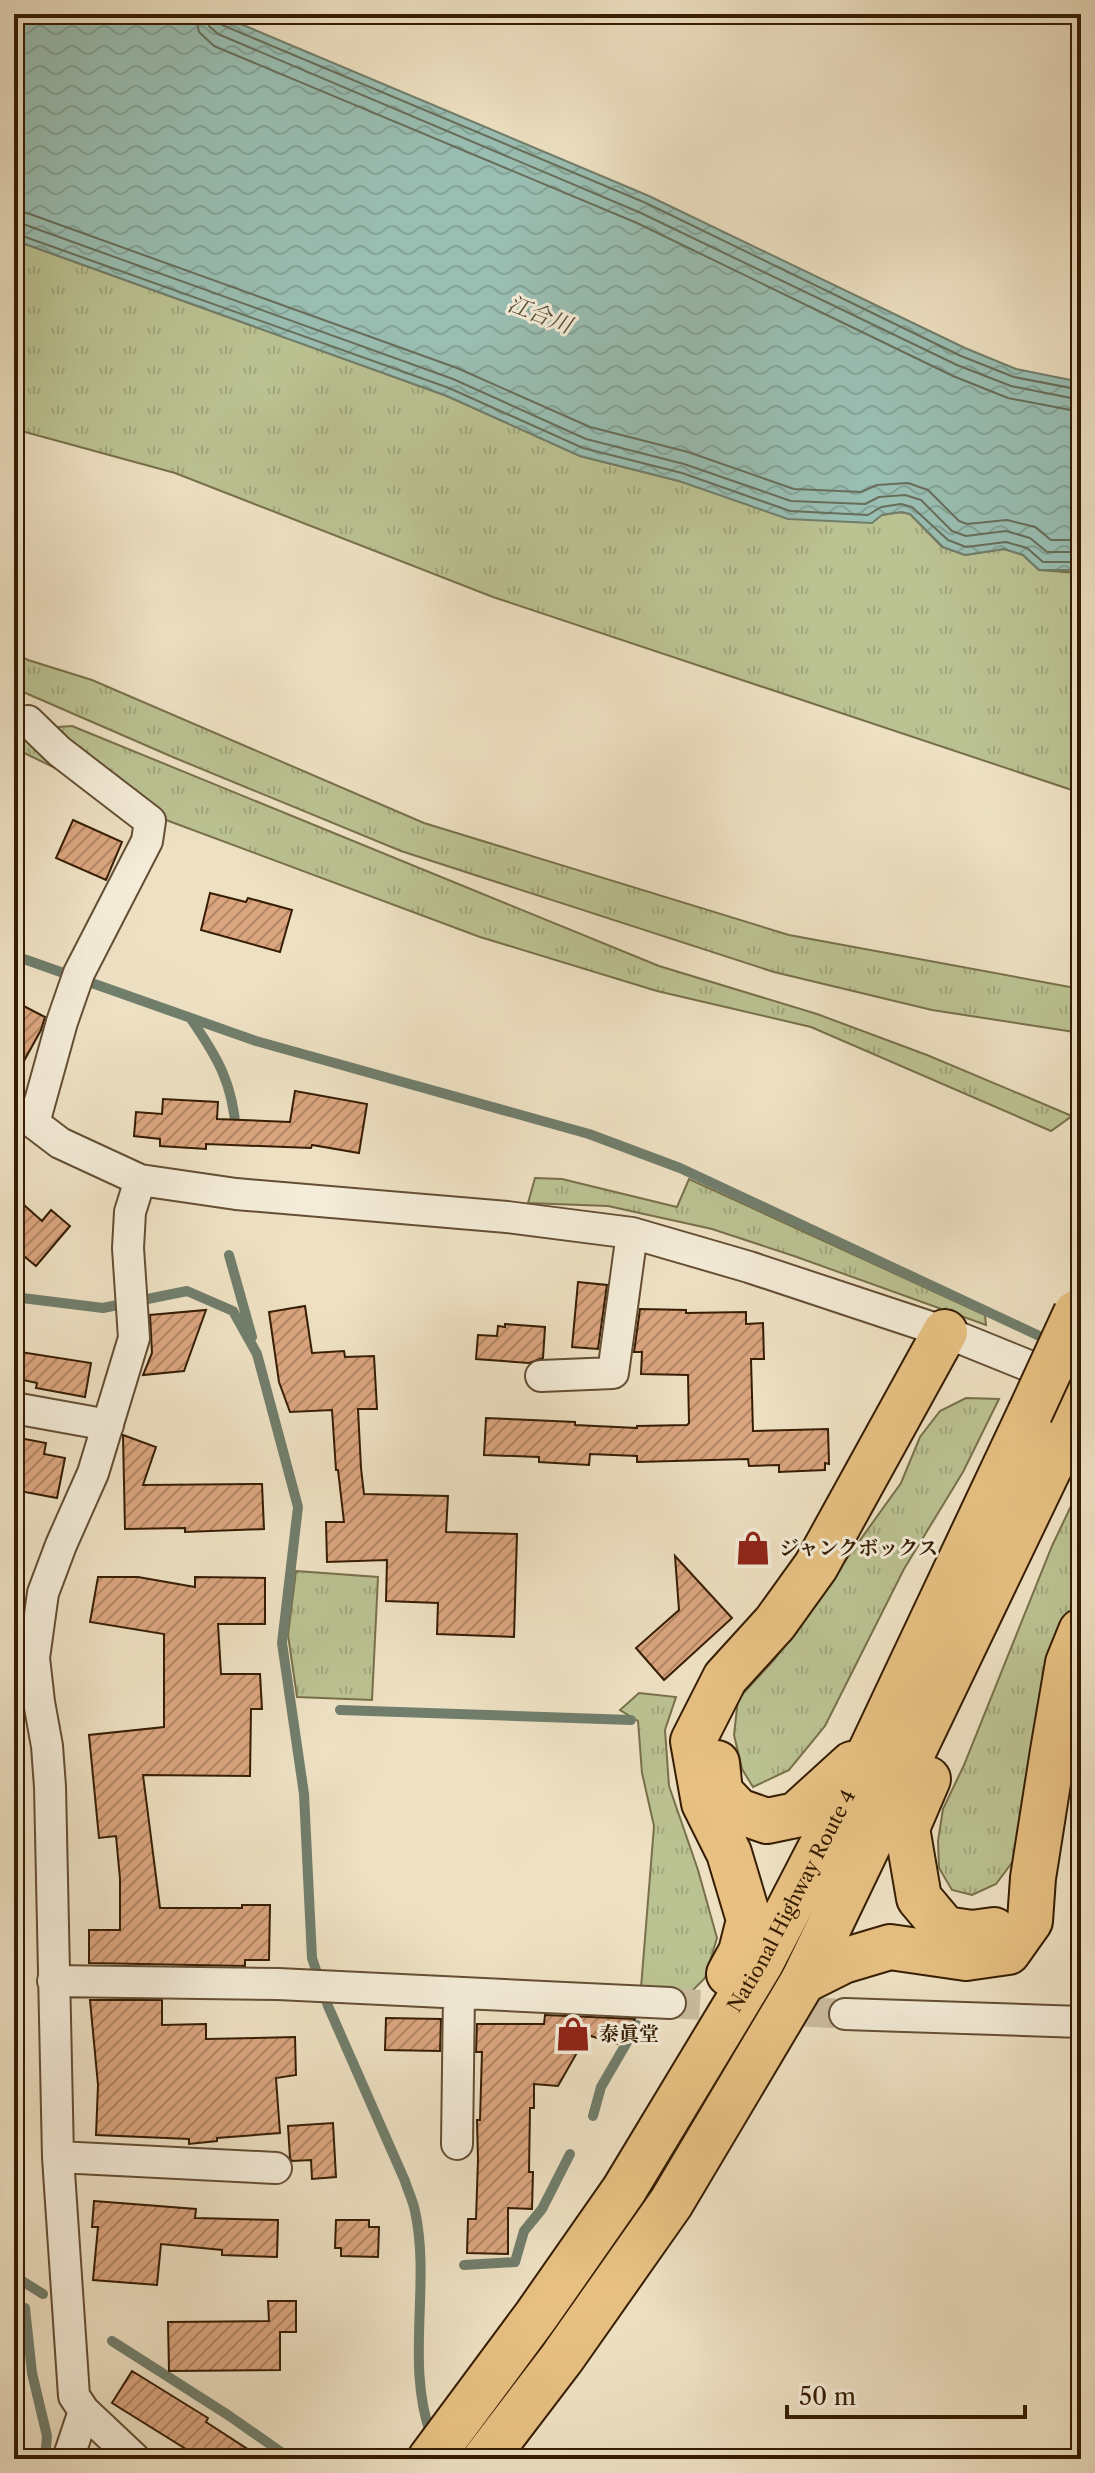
<svg xmlns="http://www.w3.org/2000/svg" width="1095" height="2473" font-family="'Libre Caslon Text','Noto Serif JP',serif">
  <style>
    .grass { fill: url(#grass-tufts); stroke: #78704a; stroke-width: 2 }
    .water { fill: url(#water-waves); stroke: #717e6c; stroke-width: 2 }
    .lines { fill: none; stroke-linecap: round; stroke-linejoin: round }
    .shore { stroke: #686e5a; stroke-width: 2 }
    .stream { stroke: #717e6c; stroke-width: 10 }
    .building { fill: url(#building-hatch); stroke: #361d03; stroke-width: 2 }
    .minor-tunnel { stroke: #c9ba9d; stroke-width: 30; stroke-dasharray: 30 15; stroke-linecap: butt }
    .minor-casing { stroke: #644e33; stroke-width: 34 }
    .highway-casing { stroke: #361d03; stroke-width: 48 }
    .minor { stroke: #f4ecd8; stroke-width: 30 }
    .highway { stroke: #e7c082; stroke-width: 44 }
    .highway-bridge-casing { stroke: #361d03; stroke-width: 48; stroke-linecap: butt }
    .highway-bridge { stroke: #e7c082; stroke-width: 44 }
    .labels { text-anchor: middle; stroke-width: 6; stroke-linejoin: round; paint-order: stroke }
    .poi-label { font-size: 20px; font-weight: bold; fill: #361d03; stroke: #f4ecd8; text-anchor: start }
    .street-label { font-size: 20px; fill: #361d03; stroke: #f4ecd8 }
    .water-label { font-size: 22px; font-style: italic; fill: #544d38; stroke: #f4ecd8 }
  </style>
  <defs>
    <pattern id="grass-tufts" width="24" height="20" patternUnits="userSpaceOnUse" patternTransform="scale(2)"><rect width="24" height="20" fill="#bbc292"/><path d="M3 7l-1-3M5 7V3M7 7l1-3M15 17l-1-3M17 17v-4M19 17l1-3" fill="none" stroke="#a1a67c"/></pattern>
    <pattern id="water-waves" width="16" height="10" patternUnits="userSpaceOnUse" patternTransform="scale(2)"><rect width="16" height="10" fill="#99beb2"/><path d="M0 5q4-4 8 0t8 0" fill="none" stroke="#84a397"/></pattern>
    <pattern id="building-hatch" width="6" height="6" patternUnits="userSpaceOnUse" patternTransform="scale(2)"><rect width="6" height="6" fill="#dba57f"/><path d="M-1 1l2-2M0 6l6-6M5 7l2-2" fill="none" stroke="#b28666"/></pattern>
  </defs>
  <rect width="100%" height="100%" fill="#eee1c3"/>
  <filter id="stains"><feTurbulence type="fractalNoise" baseFrequency=".0025" numOctaves="4"/><feColorMatrix values="0 0 0 0 .2 0 0 0 0 .09 0 0 0 0 .02 0 0 0 .5 -.17"/></filter>
  <radialGradient id="worn" r=".72"><stop offset=".6" stop-color="#630" stop-opacity="0"/><stop offset="1" stop-color="#630" stop-opacity=".3"/></radialGradient>
  <!-- grass -->
  <path class="grass" d="M14 240 447 396 580 456 679 481 882 515 901 512 910 514 942 547 965 555 1004 549 1023 555 1039 570 1081 573V793L493 597 175 473 14 429Z
    M14 652 28 660 92 680 424 823 789 935 1081 989V1033L932 1010 774 972 401 851 175 758 14 688Z
    M14 722 86 783 14 748Z
    M72 726 659 966 817 1014 927 1055 1072 1116 1051 1131 811 1027 657 991 480 937 158 817 56 737 58 727Z
    M535 1178 562 1179 677 1207 689 1179 985 1315 986 1325 794 1256 712 1229 608 1206 528 1203Z
    M966 1398 999 1399 963 1472 904 1569 825 1726 789 1770 753 1787 742 1769 734 1735 738 1699 774 1660 901 1483 920 1437 940 1411Z
    M1081 1485V1601L1048 1684 1020 1852 996 1884 972 1895 952 1890 939 1868 938 1841 943 1809 964 1765 1052 1546Z
    M296 1571 378 1577 372 1700 297 1697 288 1635Z
    M639 1693 676 1697 665 1730 669 1786 698 1870 717 1938 705 1978 685 1998 670 1992 641 1988 654 1826 642 1773 638 1721 620 1710Z"/>
  <!-- water -->
  <path class="water" d="M14 14H217L649 196 965 348 1016 369 1081 382V570H1039L1023 555 1004 549 965 555 943 547 910 514 901 512 882 515 872 523 788 519 679 481 580 456 447 396 14 240Z"/>
  <g class="lines">
    <!-- shore -->
    <path class="shore" d="M195 14 199 32 214 46 637 223 953 376 1008 398 1081 412
      M207 14 209 26 218 34 641 213 957 365 1011 386 1081 400
      M217 14V20L222 25 646 203 961 356 1014 377 1081 390
      M14 211 27 213 457 368 590 427 688 452 794 489 861 492 877 485 908 483 928 490 959 521 967 524 1007 520 1035 527 1051 540H1081
      M14 223 23 224 453 379 586 439 684 464 791 501 865 504 879 497 905 495 921 500 952 531 966 536 1006 531 1030 538 1047 552H1081
      M14 233 449 388 583 448 682 473 790 511 868 515 881 507 901 504 912 507 948 540 966 547 1006 542 1027 548 1043 562H1081"/>
    <!-- stream -->
    <path class="stream" d="M14 961 21 958 256 1041 589 1134 680 1168 1050 1341
      M191 1019C218 1058 233 1084 236 1132
      M229 1255 252 1337
      M14 1297 103 1308 187 1291 233 1311 257 1354 298 1507 282 1643 304 1794 312 1958 328 2006 405 2181C408 2191 413 2201 415 2211 431 2284 405 2364 431 2435
      M340 1710 631 1720
      M593 2116 601 2087 637 2025
      M464 2265 515 2262 524 2231 542 2209 570 2154
      M14 2276 43 2294
      M25 2308 32 2373 47 2436 45 2459
      M112 2341 228 2415 291 2459"/>
  </g>
  <!-- building -->
  <path class="building" d="M73 820 122 842 106 880 56 858Z
    M210 893 246 902 248 898 292 910 280 952 201 930Z
    M14 1001 45 1017 41 1030 14 1079Z
    M295 1091 367 1104 359 1153 312 1145 311 1148 206 1144V1149L160 1146V1139L134 1136 136 1112 162 1114 163 1099 218 1102 217 1119 290 1122Z
    M14 1196 42 1221 51 1210 70 1226 36 1266 14 1248Z
    M578 1282 607 1285 598 1349 572 1347Z
    M305 1306 312 1353 344 1351 345 1357 374 1356 377 1409H358L361 1468 364 1494 448 1496 446 1532 517 1534 514 1637 437 1634 438 1603 386 1601 387 1560 327 1562 326 1522H344L338 1470H336L332 1410 290 1412 279 1382 269 1312Z
    M640 1309 686 1310V1313L746 1312V1324L763 1323 764 1359H751L753 1431 828 1429 829 1464 825 1463V1470L779 1472V1465L749 1466 748 1459 637 1462V1456L590 1454 589 1465 539 1462V1457L484 1455 486 1418 575 1422V1425L637 1428V1426L687 1425 689 1423 688 1375 641 1374 642 1352H634Z
    M206 1310 184 1371 143 1375 152 1353 150 1315Z
    M505 1324 545 1327 543 1358 529 1363 476 1359 478 1335 497 1336 498 1326 505 1327Z
    M14 1351 91 1363 85 1397 36 1388 37 1383 14 1378Z
    M123 1435 156 1447 143 1485 262 1484 264 1529 185 1532V1528L125 1529Z
    M14 1437 46 1443 44 1454 65 1458 57 1498 14 1490Z
    M675 1556 732 1618 664 1680 636 1648 679 1610Z
    M98 1577H138L195 1587V1577L265 1578V1624H218L221 1674H260L262 1709H251L250 1776 143 1775 160 1908H242V1905H270L269 1960H245V1966L89 1963V1930H120V1879L116 1836 99 1838 89 1735 164 1727V1634L90 1622Z
    M90 2000H162V2025L206 2024V2039L295 2037 296 2075 276 2078 280 2133 217 2138V2141L189 2144V2139L96 2135 98 2085Z
    M545 2015 635 2019 622 2045 587 2035 558 2086 534 2084V2108H530L529 2172H533L532 2209 508 2208V2254L467 2253 468 2219H476L478 2160 477 2120H480L482 2052H476L477 2024H544Z
    M386 2018 441 2019 440 2051 385 2050Z
    M333 2123 336 2177 312 2179 311 2160 292 2161 290 2158 288 2126Z
    M94 2201 196 2209 195 2218 278 2220 277 2257 222 2255V2250L161 2244 157 2285 93 2280 98 2227H92Z
    M336 2220H369V2227H379L378 2257 341 2256V2248H335Z
    M268 2301H296V2332H280V2370L169 2371 168 2322 269 2321Z
    M132 2371 208 2418 206 2422 263 2459H202L112 2403Z"/>
  <g class="lines">
    <!-- minor-tunnel -->
    <path class="minor-tunnel" d="M670 2003 845 2014"/>
    <!-- minor casing -->
    <g class="minor-casing">
      <path id="minor" d="M28 721 59 751 150 821 147 841 79 973 62 1022 34 1123
        M14 1108 60 1143 140 1180 236 1194 507 1217 632 1233 749 1267 945 1332 1081 1387
        M541 1376 613 1373 632 1233
        M14 1408 108 1425
        M53 1981 278 1984 670 2003
        M845 2014 1081 2022
        M457 2144 459 1994
        M58 2157 276 2168
        M68 2459 84 2411
        M135 2459 84 2411 74 2396 58 2157 50 1787 47 1746 39 1702 34 1658 43 1593 61 1545 93 1473 134 1338 128 1248 130 1212 140 1180"/>
    </g>
    <!-- highway casing -->
    <g class="highway-casing">
      <g id="highway">
        <path d="M717 1763 720 1792 738 1811 767 1821 796 1815 852 1764"/>
        <path d="M928 1779 907 1828 919 1898 945 1929 972 1933 994 1930"/>
        <path d="M729 1974 741 1952 749 1920 729 1853 704 1803 693 1741 725 1678 775 1623 816 1566 945 1332"/>
        <path d="M803 1981 843 1961 890 1947 966 1958 1008 1952 1030 1921 1033 1878 1053 1751 1068 1663 1081 1631"/>
        <path id="s1" d="M430 2459 536 2316 624 2190 761 1963 873 1746 1030 1413"/>
        <path d="M485 2459 562 2358 671 2203 803 1981 1081 1402"/>
      </g>
    </g>
    <!-- minor -->
    <use href="#minor" class="minor"/>
    <!-- highway -->
    <use href="#highway" class="highway"/>
    <!-- highway-bridge casing -->
    <g class="highway-bridge-casing">
      <path id="highway-bridge" d="M1030 1413 1076 1313"/>
    </g>
    <!-- highway-bridge -->
    <use href="#highway-bridge" class="highway-bridge"/>
  </g>
  <!-- icons -->
  <defs>
    <g id="shop-bare" transform="scale(2.76)"><path d="M-5-2.5h2.3a2.7 3.5 0 0 1 5.4 0H5L5.5 6h-11ZM-1.5-2.5h3a1.5 2.3 0 0 0-3 0Z" fill="#8f2418" stroke="#f4ecd8" stroke-width="2.5" paint-order="stroke"/></g>
  </defs>
  <g fill-rule="evenodd">
    <use href="#shop-bare" x="753" y="1548"/>
    <use href="#shop-bare" x="573" y="2034"/>
  </g>
  <g class="labels">
    <!-- poi labels -->
    <g class="poi-label">
      <text x="779" y="1555">ジャンクボックス</text>
      <text x="599" y="2041">泰眞堂</text>
    </g>
    <!-- street labels -->
    <g class="street-label">
      <text dy="7" stroke="none"><textPath href="#s1" startOffset="666">National Highway Route 4</textPath></text>
    </g>
    <!-- water labels -->
    <g class="water-label">
      <text transform="translate(540 314) rotate(21)" y="8">江合川</text>
    </g>
  </g>
  <!-- margin -->
  <rect width="1095" height="2473" fill="none" stroke="#eee1c3" stroke-width="48"/>
  <rect x="16" y="16" width="1063" height="2441" fill="none" stroke="#361d03" stroke-width="4"/>
  <rect x="24" y="24" width="1047" height="2425" fill="none" stroke="#361d03" stroke-width="2"/>
  <!-- scale -->
  <path d="M787 2405v12h238v-12" fill="none" stroke="#361d03" stroke-width="4"/>
  <text x="799" y="2405" font-size="24" fill="#361d03" stroke="#f4ecd8" stroke-width="6" paint-order="stroke">50 m</text>
  <rect width="100%" height="100%" filter="url(#stains)"/>
  <rect width="100%" height="100%" fill="url(#worn)"/>
</svg>
